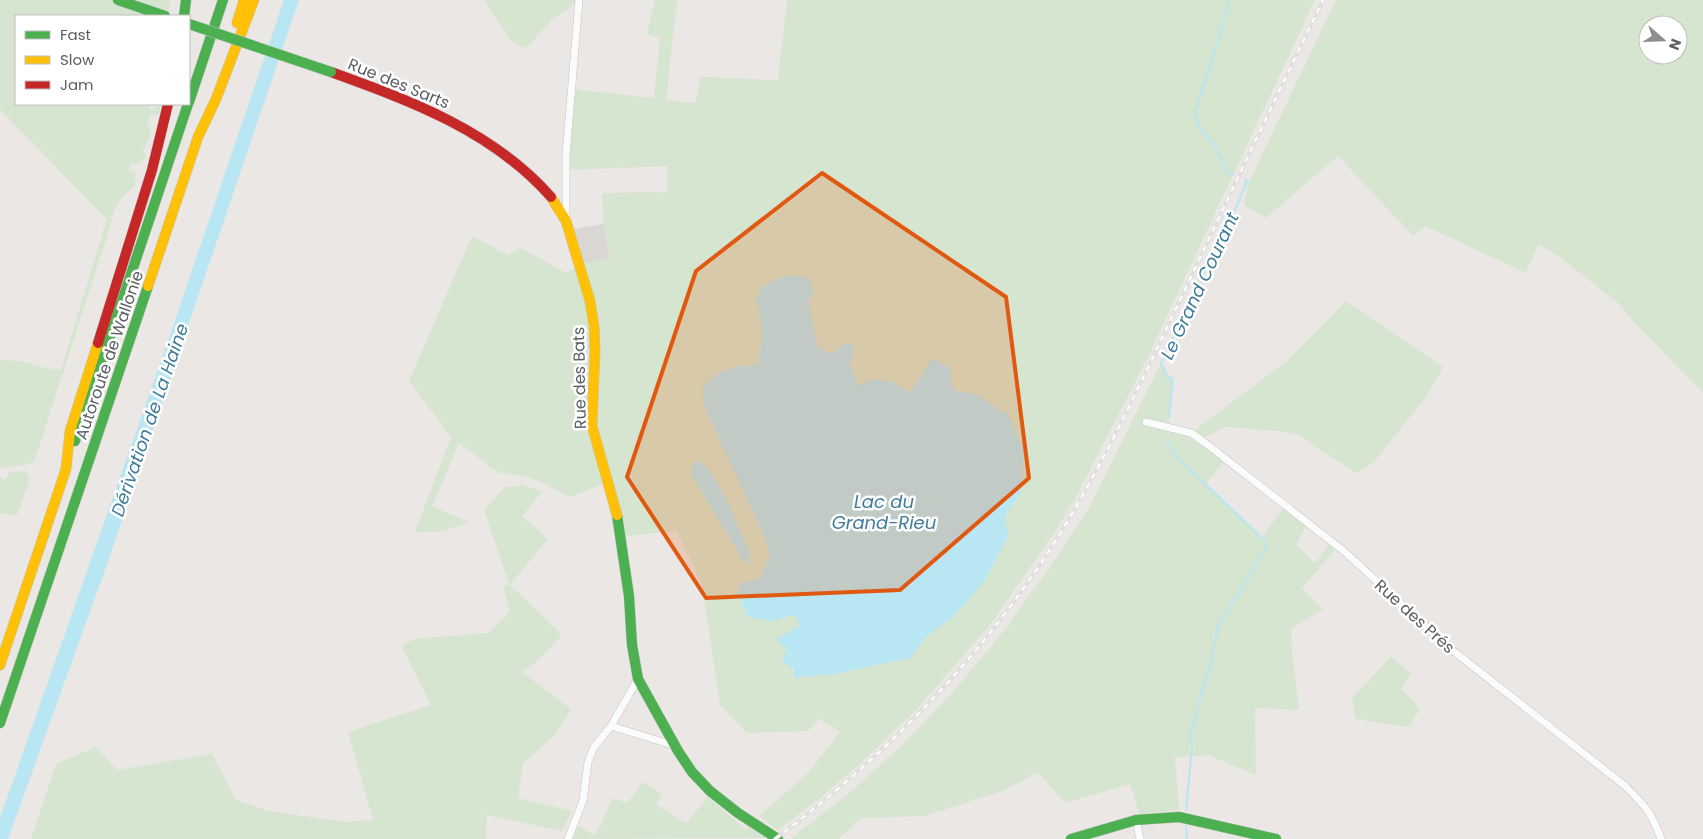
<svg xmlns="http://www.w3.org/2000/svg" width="1703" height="839" font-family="Poppins,sans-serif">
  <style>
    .industrial { fill: #dad6d4 }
    .green { fill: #d6e5d0; fill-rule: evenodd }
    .water { fill: #b9e6f3 }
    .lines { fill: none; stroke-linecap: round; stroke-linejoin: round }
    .stream { stroke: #b9e6f3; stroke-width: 2 }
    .street-casing { stroke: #c6c5c4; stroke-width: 8 }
    .fast-casing { stroke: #c6c6c6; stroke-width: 11 }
    .slow-casing { stroke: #c6c6c6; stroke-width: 11 }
    .jam-casing { stroke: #c6c6c6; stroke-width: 11 }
    .street { stroke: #fcfbfb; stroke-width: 7 }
    .fast { stroke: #4caf50; stroke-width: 10 }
    .slow { stroke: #ffc107; stroke-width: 10 }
    .jam { stroke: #c62828; stroke-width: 10 }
    .rail-casing { stroke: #e1e0e0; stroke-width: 4 }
    .rail { stroke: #fff; stroke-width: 2; stroke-dasharray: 5.5; stroke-linecap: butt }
    .fast-bridge-casing { stroke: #c6c6c6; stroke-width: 11; stroke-linecap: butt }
    .fast-bridge { stroke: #4caf50; stroke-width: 10 }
    .marked { fill: #e15910; fill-opacity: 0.2; stroke: #e15910; stroke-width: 4; stroke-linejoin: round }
    .labels { text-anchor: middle; stroke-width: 5; stroke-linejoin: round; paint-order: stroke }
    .street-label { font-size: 16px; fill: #5a5f62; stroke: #fff }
    .water-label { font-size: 18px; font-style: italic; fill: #3e7c9a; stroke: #fff }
  </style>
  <rect width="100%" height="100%" fill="#eae7e4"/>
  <!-- industrial -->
  <path class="industrial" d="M604 224 610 259 584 263 573 229Z"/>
  <!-- green -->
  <path class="green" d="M0 0H170L168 16H16V104H152L149 108 151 110 156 106H161L159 115 151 114 147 126 151 133 143 151 147 157 138 164 131 163 129 171 136 174 134 187C115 199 114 213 108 233L34 462 30 464 0 468V360L20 361 46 368 61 370 107 219 0 110Z
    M484 0H579V1L553 19 526 48 511 41Z
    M655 0H677L666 100 696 103 700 77 778 80 787 0H1315L1146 361 1075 499 1054 533 990 625 918 708 862 762 820 798 778 830 759 816 806 775 840 732 819 719 808 731 747 733 720 705 702 584 677 531 626 536 613 481 569 497 544 483 523 476 499 473 459 443 432 506 468 522C451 531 434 533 415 532L451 437 409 381 472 236 508 255 521 248 566 273 584 263 610 259 604 224 602 193 667 192V166L566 170 571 89 654 98 660 38 647 34ZM791 275 806 277 808 302 818 348 827 352 833 353 845 343 854 349 850 363 858 386 872 379 893 382 911 393 953 390 979 395 997 410 1008 414 1020 496C1007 507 1000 520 1009 535L984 582 954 616 927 636 910 658 835 674 793 678 788 648 799 626 797 617 791 615 774 621 741 584 760 578 769 557 767 543 704 406 727 368 758 364C762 342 763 321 756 299L776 279Z
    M1336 0H1703V393L1634 322 1618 303 1560 257 1538 244 1526 273 1425 226 1413 236 1338 156 1266 218 1244 205 1248 184ZM1648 25H1678V55H1648Z
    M1346 301 1443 367 1426 397 1374 462 1357 473 1315 447 1302 436 1280 431 1225 427 1201 439 1226 459 1206 484 1261 538 1286 505 1308 522 1296 545 1315 563 1332 541 1338 546 1302 588 1323 609 1291 629 1292 651 1299 710 1255 708 1256 775 1208 755 1175 758 1179 810 1140 815 1130 784 1065 803 1038 772 1005 790 925 816 861 818 838 839H792L791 838 848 794 900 747 953 692 1006 628 1059 554 1091 504 1161 363 1167 376 1173 379 1168 427 1191 433 1287 361Z
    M19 471 27 473 29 479 28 484 17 515 0 513V476L5 480 9 473Z
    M524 485 542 492 522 516 548 539 510 585 562 635 537 661 522 672 571 709 555 735 523 763 518 798 572 811 562 831 487 815 486 839H31L56 764 96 747 117 770 212 754 236 800 268 811 345 822 373 820 348 732 431 705 401 645 415 639 489 633 510 611 503 587 509 584 484 510 505 487Z
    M1391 657 1411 674 1401 688 1420 709 1409 727 1356 719 1352 698Z
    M643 782 662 794 656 804 686 823 708 797 745 829 750 825 767 838 573 839 578 826 594 835 601 824 612 798 627 803Z"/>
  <!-- water -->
  <path class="water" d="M284 0H299L105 570 8 839H0V818L167 344Z
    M791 275 806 277C813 286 816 293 808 302L818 348 827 352 833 353 845 343 852 344 854 349 850 363 858 386 872 379 893 382 911 392 932 358 950 368 953 390 979 395 997 410 1008 414 1024 452 1020 496C1008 507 1000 520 1009 535L984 582 954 616 927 636 910 658 835 674 793 678V669L782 661 787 648 781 645 777 639 799 626 797 618 791 615 774 621 748 617 737 591 740 584 760 578 769 557 767 543 704 406 703 388C718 367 734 368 758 364 762 342 763 320 756 299L762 287 776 279Z
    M697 461C715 465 743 537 750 555L749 561 746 565 691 474 692 464Z"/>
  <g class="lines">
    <!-- stream -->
    <path class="stream" d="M1230 0 1194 116 1203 133 1215 146 1228 173 1234 175
      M1169 418 1173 379 1167 376 1161 363 1238 203 1247 181 1245 180
      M1166 440 1177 457 1264 540 1266 545 1264 552 1218 626 1210 665 1190 734 1192 747 1186 810
      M1186 826 1187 839"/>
    <!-- street casing -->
    <g class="street-casing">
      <path id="street" d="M566 218V155L579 0
        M1146 422 1191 433 1204 442 1345 552 1447 646 1624 785C1645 806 1651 811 1661 839
        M611 726 676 746
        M1136 820 1140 839
        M568 839 583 801 588 762 594 747 611 726 638 679"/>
    </g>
    <!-- fast casing -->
    <g class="fast-casing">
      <path id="fast" d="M118 0 165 16
        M184 16 186 0
        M189 102 223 0
        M75 441 188 104
        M617 515 629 596 632 645 638 679 678 751 692 772 710 791 738 813 778 839
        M0 723 148 286
        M1071 839 1136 820 1179 817 1276 839"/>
    </g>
    <!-- slow casing -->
    <g class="slow-casing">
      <path id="slow" d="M237 23 244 0
        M551 197 566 221 590 301 594 326 595 350 592 426 617 515
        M148 286 198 137 216 99 254 0
        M0 665 66 469 70 431 98 343"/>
    </g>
    <!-- jam casing -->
    <g class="jam-casing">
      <path id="jam" d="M331 72C411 101 493 131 551 197
        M98 343 152 170 168 104"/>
    </g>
    <!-- street -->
    <use href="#street" class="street"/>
    <!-- fast -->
    <use href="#fast" class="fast"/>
    <!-- slow -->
    <use href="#slow" class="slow"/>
    <!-- jam -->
    <use href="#jam" class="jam"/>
    <!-- rail casing -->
    <g class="rail-casing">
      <path id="rail" d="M775 839C872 766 958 682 1028 582 1089 496 1133 399 1178 304 1226 203 1274 101 1323 0"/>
    </g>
    <!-- rail -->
    <use href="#rail" class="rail"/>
    <!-- fast-bridge casing -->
    <g class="fast-bridge-casing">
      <path id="fast-bridge" d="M189 24 331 72"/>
    </g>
    <!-- fast-bridge -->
    <use href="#fast-bridge" class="fast-bridge"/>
  </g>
  <!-- marked area -->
  <path class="marked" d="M822 173 1006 297 1029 478 900 590 706 598 627 477 696 271Z"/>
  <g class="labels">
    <!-- street labels -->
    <g class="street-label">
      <text transform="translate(399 83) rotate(22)" y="6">Rue des Sarts</text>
      <text transform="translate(109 355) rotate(-71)" y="6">Autoroute de Wallonie</text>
      <text transform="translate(579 378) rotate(-91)" y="6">Rue des Bats</text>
      <text transform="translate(1415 616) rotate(42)" y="6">Rue des Prés</text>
    </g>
    <!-- water labels -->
    <g class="water-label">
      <text transform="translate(1200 286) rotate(-65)" y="6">Le Grand Courant</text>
      <text transform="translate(150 420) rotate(-71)" y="6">Dérivation de La Haine</text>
      <text x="884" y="508">Lac du<tspan x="884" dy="21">Grand-Rieu</tspan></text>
    </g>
  </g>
  <!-- legend -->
  <rect x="15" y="15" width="175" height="90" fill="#ffffff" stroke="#bdbfc0"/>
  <rect x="25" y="31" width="25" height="8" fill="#4caf50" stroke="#bdbfc0"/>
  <text x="60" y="40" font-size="15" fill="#5a5f62">Fast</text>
  <rect x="25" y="56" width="25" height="8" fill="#ffc107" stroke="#bdbfc0"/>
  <text x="60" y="65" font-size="15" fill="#5a5f62">Slow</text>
  <rect x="25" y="81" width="25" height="8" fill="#c62828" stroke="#bdbfc0"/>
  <text x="60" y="90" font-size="15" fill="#5a5f62">Jam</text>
  <!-- north arrow -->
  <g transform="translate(1663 40) rotate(110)"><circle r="24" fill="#ffffff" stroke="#bdbfc0"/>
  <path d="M0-4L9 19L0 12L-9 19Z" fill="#8c8f90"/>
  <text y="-8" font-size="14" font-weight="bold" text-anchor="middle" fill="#5a5f62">N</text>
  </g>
</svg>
